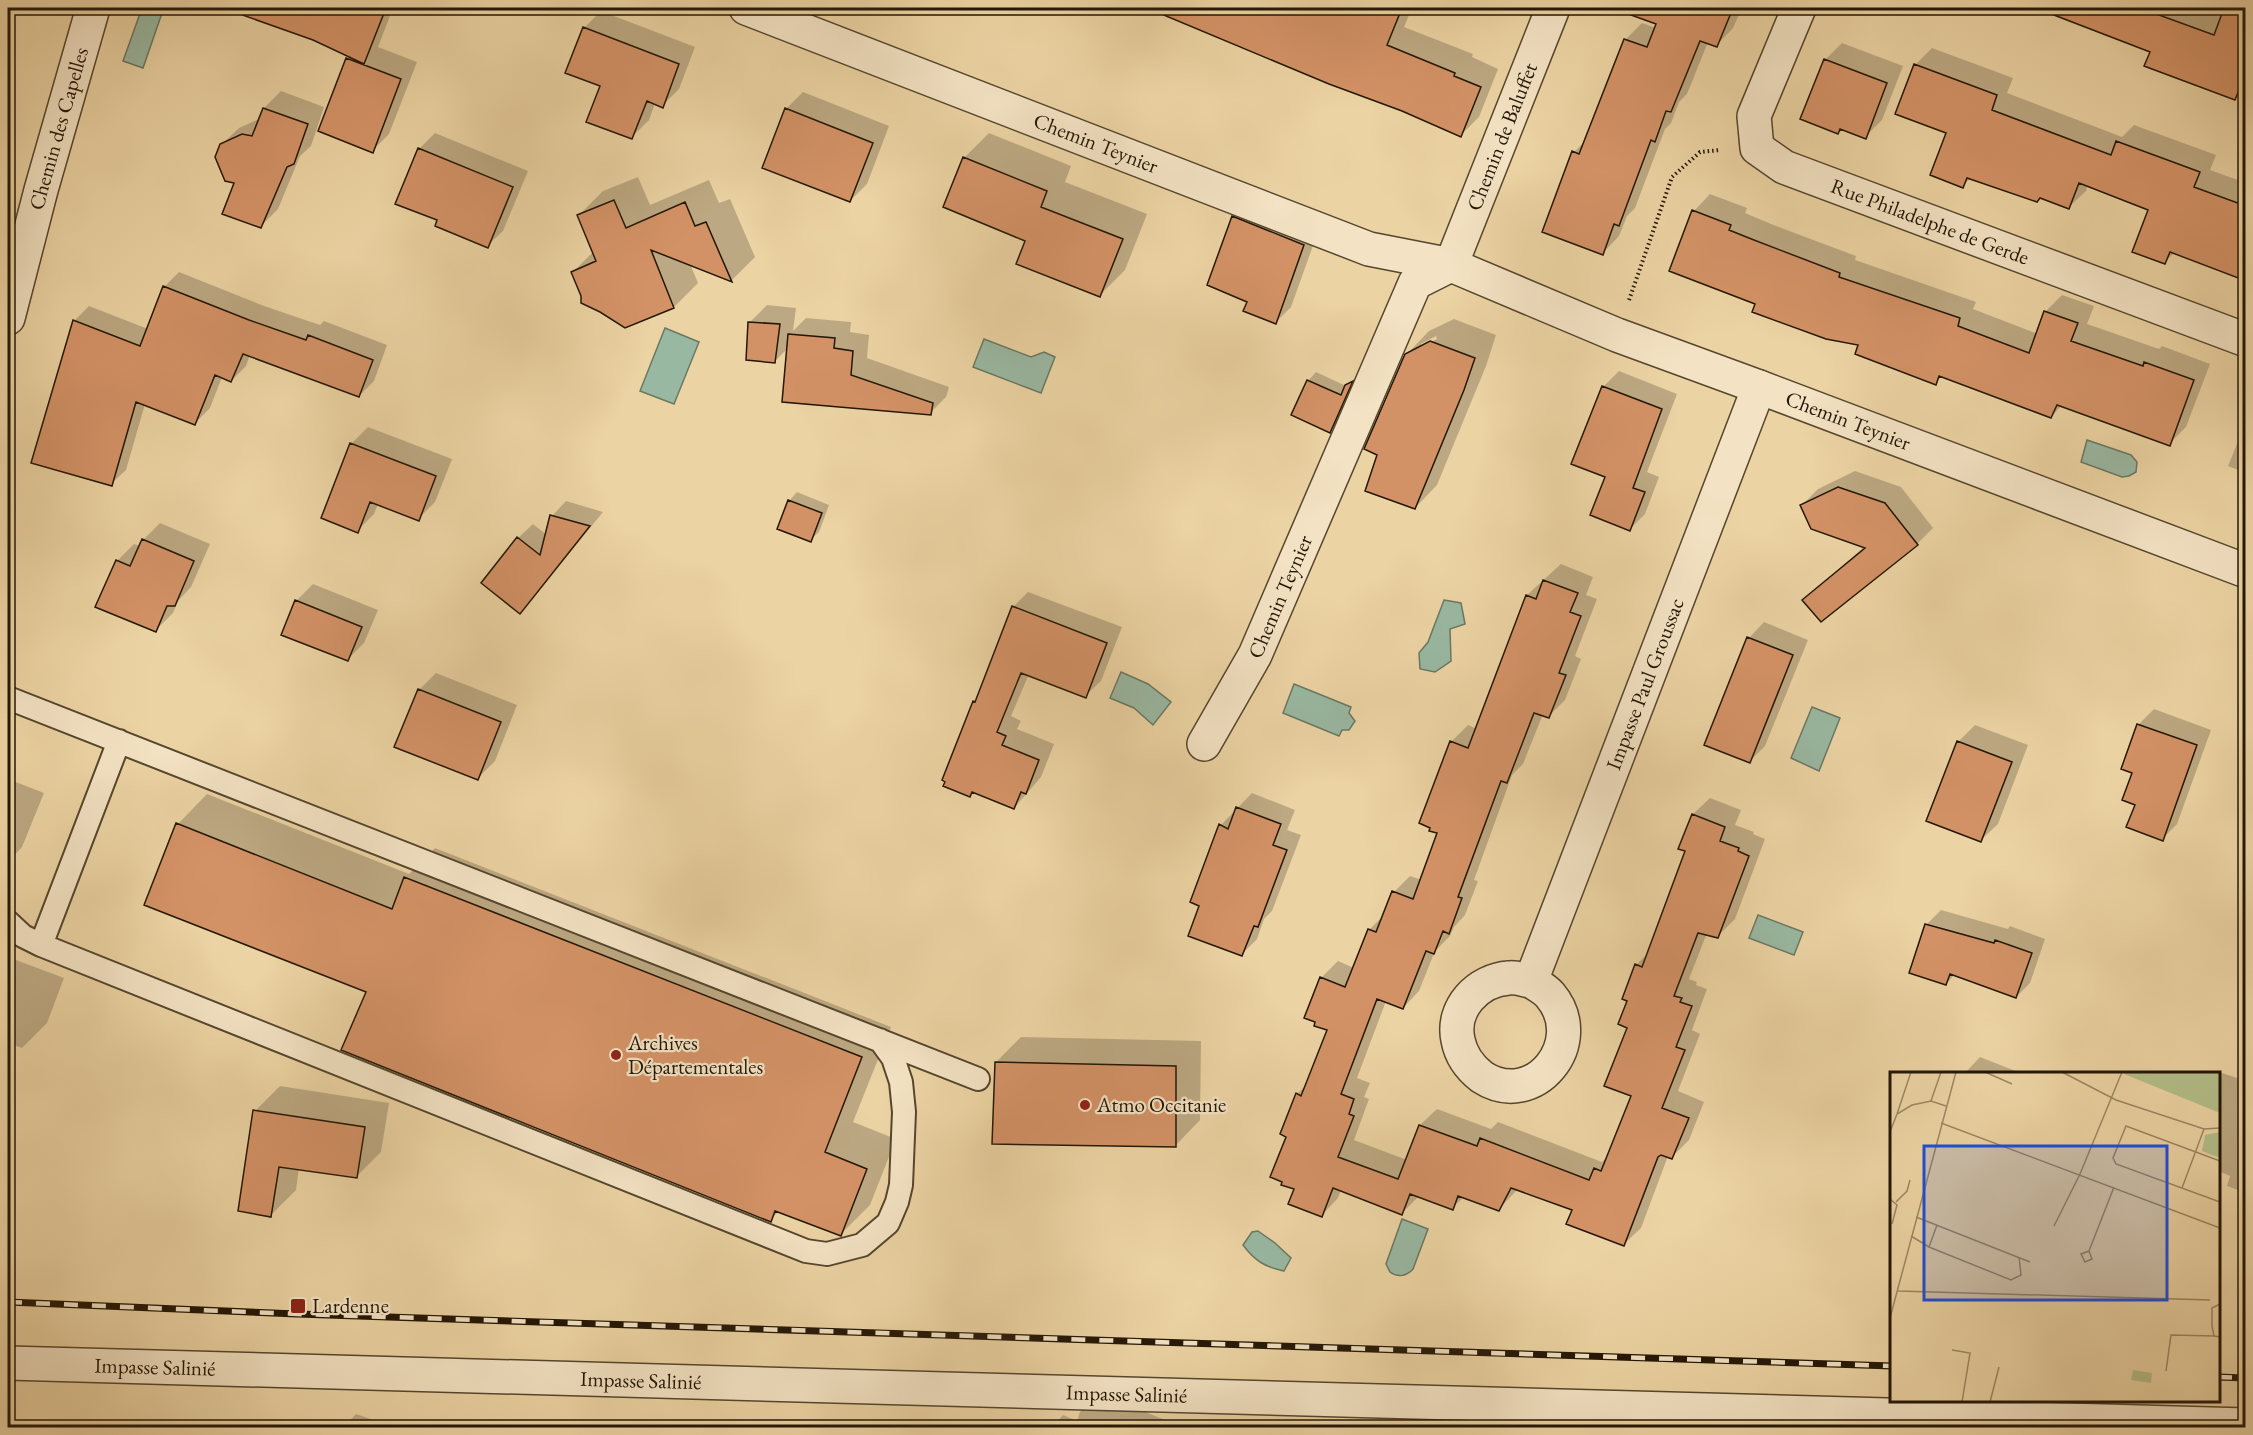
<svg xmlns="http://www.w3.org/2000/svg" width="2253" height="1435" font-family="'EB Garamond',serif">
  <style>
    .water { fill: #99b8a2; stroke: #6a7864; stroke-width: 1.5 }
    .shadow { fill: #0003; fill-rule: evenodd }
    .building { fill: #d39266; stroke: #231706; stroke-width: 1.5 }
    .lines { fill: none; stroke-linecap: round; stroke-linejoin: round }
    .lane-casing { stroke: #55462d; stroke-width: 26 }
    .street-casing { stroke: #55462d; stroke-width: 36 }
    .path { stroke: #231706; stroke-width: 4; stroke-dasharray: 1.5 3; stroke-linecap: butt }
    .lane { stroke: #f3e2c3; stroke-width: 22 }
    .street { stroke: #f3e2c3; stroke-width: 33 }
    .rail-casing { stroke: #231706; stroke-width: 7 }
    .rail { stroke: #f3e2c3; stroke-width: 4.5; stroke-dasharray: 14; stroke-linecap: butt }
    .poi-dot { fill: #8f2418; stroke: #f3e2c3; stroke-width: 2 }
    .labels { text-anchor: middle; stroke-width: 4.5; stroke-linejoin: round; paint-order: stroke }
    .street-label { font-size: 21px; fill: #231706; stroke: #f3e2c3 }
    .poi-label { font-size: 21px; fill: #231706; stroke: #f3e2c3; text-anchor: start }
    .inset-road { fill: none; stroke: #9c8864; stroke-width: 1.5 }
    .view { fill: #1d4ed8; fill-opacity: 0.15; stroke: #1d4ed8; stroke-width: 3 }
    .inset-edge { fill: none; stroke: #231706; stroke-width: 3 }
  </style>
  <rect width="100%" height="100%" fill="#ecd3a3"/>
  <filter id="stains"><feTurbulence type="fractalNoise" baseFrequency=".00333" numOctaves="4"/><feColorMatrix values="0 0 0 0 .2 0 0 0 0 .09 0 0 0 0 .02 0 0 0 .5 -.17"/></filter>
  <radialGradient id="worn" r=".72"><stop offset=".6" stop-color="#630" stop-opacity="0"/><stop offset="1" stop-color="#630" stop-opacity=".3"/></radialGradient>
  <!-- water -->
  <path class="water" d="M142 8 162 13 143 68 123 61Z
    M665 328 699 342 674 404 640 391Z
    M984 339 1031 357 1044 352 1055 357 1041 393 973 367Z
    M2087 440 2131 455 2137 462 2136 472 2129 476 2122 477 2081 462Z
    M1444 600 1461 603 1465 624 1450 629 1451 661 1435 672 1420 669 1419 653 1428 642Z
    M1121 672 1148 684 1171 702 1153 725 1134 708 1110 698Z
    M1294 684 1351 707 1349 713 1355 721 1349 730H1342L1339 736 1283 713Z
    M1812 707 1840 718 1819 771 1791 758Z
    M1758 915 1803 932 1794 955 1749 938Z
    M1402 1219 1428 1229 1413 1269C1407 1276 1398 1278 1390 1272L1386 1264Z
    M1258 1231 1275 1243 1291 1258 1284 1271C1265 1267 1255 1261 1243 1245L1252 1232Z"/>
  <!-- shadow -->
  <path class="shadow" d="M234 8H393L378 47 417 62 389 134 372 151 348 59 350 56Z
    M1149 8H1412L1404 27 1473 54 1472 57 1498 69 1479 117 1461 135 1403 110 1329 83Z
    M1664 8H1742L1733 28 1717 45 1708 42 1687 94 1679 102 1671 123 1665 129 1635 208 1627 216 1619 236 1603 253 1574 152 1587 139 1625 40 1642 23 1656 28Z
    M2045 8H2200L2223 16 2226 8H2246V87L2235 98 2152 51Z
    M601 11 695 47 679 89 662 106 655 103 649 120 632 137 602 86 584 28Z
    M1842 43 1903 66 1882 120 1865 137 1842 128 1838 132 1825 60Z
    M1932 48 2013 78 2007 93 2122 137 2134 125 2216 155 2210 170 2246 183V278L2175 252 2165 262 2150 209 2088 185 2086 191 2069 207 2041 197 1971 178 1962 186 1948 132 1915 65Z
    M281 91 324 107 311 146 300 156 278 209 261 226 236 182 221 145 239 128 261 118 264 108Z
    M803 92 889 126 867 184 850 201 786 109Z
    M435 133 528 171 503 231 487 246 438 219 419 149Z
    M989 133 1071 166 1065 182 1147 214 1125 270 1100 295 1027 240 964 158Z
    M638 177 650 205 709 180 719 203 730 199 755 257 731 281 690 264 698 283 674 307 625 326 582 296 573 272 594 251 579 215 603 191Z
    M1710 194 1747 208 1745 213 1771 224 1856 256 1855 260 1976 302 1973 309 2038 334 2045 312 2062 295 2094 306 2087 324 2159 349 2162 346 2210 364 2186 427 2169 444 2062 405 2051 417 1942 376 1935 383 1860 344 1757 303 1694 211Z
    M1249 202 1319 229 1291 307 1276 322 1248 301 1233 217Z
    M179 272 264 306 320 325 324 321 387 345 374 381 359 396 250 355 246 366 231 381 222 377 210 408 195 423 145 404 126 470 111 484 74 321 89 306 148 329 164 287Z
    M767 305 796 308 793 331 806 318 851 322 850 332 869 335 867 358 949 387 946 397 930 413 788 348 775 361 750 322Z
    M1454 319 1496 335 1486 366 1437 485 1415 508 1379 454 1406 355 1429 331ZM1436 336 1437 339 1421 347V344Z
    M1619 371 1677 394 1647 472 1659 477 1645 514 1630 529 1607 476 1603 387Z
    M1316 372 1346 386 1359 375 1338 423 1330 431 1308 381Z
    M2246 422V473L2228 466Z
    M368 427 452 459 435 502 418 519 378 504 374 514 357 531 351 444Z
    M1855 471 1901 487 1933 528 1917 544 1804 600 1865 546 1802 505 1818 489Z
    M797 492 829 505 819 532 810 540 789 501Z
    M566 501 603 512 534 597 520 612 518 538 533 524 547 535 552 516Z
    M160 523 210 544 191 587 178 601 173 613 156 630 117 561 134 544 140 546 143 540Z
    M1561 564 1593 577 1586 595 1597 599 1575 656 1581 659 1565 700 1549 716 1543 714 1523 764 1512 775 1474 880 1478 881 1465 915 1454 927 1450 936 1435 951 1419 991 1403 1008 1386 1001 1357 1078 1370 1083 1364 1097 1369 1099 1354 1140 1407 1160 1420 1125 1437 1109 1491 1129 1498 1122 1602 1162 1609 1155 1633 1095 1629 1000 1636 965 1648 953 1687 850 1680 848 1693 814 1710 798 1741 810 1735 825 1754 832 1753 834 1765 839 1735 919 1718 936 1707 933 1689 979 1697 982 1696 985 1707 989 1692 1030 1700 1034 1678 1091 1704 1102 1689 1140 1672 1157 1668 1156 1641 1228 1624 1244 1574 1209 1518 1189 1499 1209 1464 1197 1452 1208 1418 1197 1401 1214 1341 1190 1338 1198 1322 1215 1296 1188 1288 1136 1297 1094 1307 1084 1329 1030 1321 978 1338 961 1354 968 1369 930 1385 914 1394 892 1410 876 1422 880 1439 832 1451 742 1468 725 1477 729 1527 595Z
    M313 584 378 610 364 643 347 660 296 601Z
    M1028 592 1122 627 1101 681 1085 696 1029 674 1011 716 1021 721 1017 729 1054 744 1041 777 1014 808 973 791 969 795 974 702 979 697 1013 607Z
    M1764 622 1808 640 1765 746 1750 761 1749 638Z
    M436 673 517 705 495 761 478 778 419 690Z
    M2154 709 2211 730 2177 824 2162 839 2137 804 2134 772 2123 768 2139 724Z
    M1975 725 2028 745 1998 824 1981 840 1958 742Z
    M8 779 44 793 22 847 8 862Z
    M1252 793 1295 810 1287 830 1301 835 1272 911 1264 919 1257 939 1242 954 1201 905 1221 825Z
    M207 794 409 874 435 848 891 1027 853 1122 896 1139 870 1205 840 1235 779 1211 770 1220 178 824Z
    M1941 910 2008 929 2010 926 2045 939 2030 983 2016 997 1955 974 1946 984 1927 924Z
    M8 957 64 978 47 1023 22 1048 8 1043Z
    M1021 1037 1201 1041 1200 1120 1175 1146 996 1062Z
    M1980 1057 2023 1074H1964Z
    M2216 1071 2246 1081V1193L2227 1186 2230 1176 2218 1171V1074H2214Z
    M280 1086 389 1103 381 1152 356 1177 299 1168 296 1190 271 1215 255 1111Z
    M1097 1395H1102L1183 1427 1051 1428 1063 1415 1077 1421 1080 1412Z
    M356 1414 397 1428H343Z
    M926 1424 935 1428H922Z"/>
  <!-- building -->
  <path class="building" d="M235 8H386L364 64 313 40 234 12Z
    M1147 8H1402L1387 45 1455 73 1454 76 1481 87 1461 137 1402 111 1329 84Z
    M1621 8H1733L1717 47 1700 41 1671 112 1666 111 1655 142 1651 140 1619 226 1614 224 1603 255 1542 232 1572 151 1579 154 1624 39 1647 47 1656 24 1620 11Z
    M2042 8H2140L2214 35 2224 8H2246V72L2235 100 2144 66 2150 52 2041 10Z
    M583 27 679 64 663 108 647 101 632 139 586 122 600 86 565 73Z
    M346 58 401 79 373 153 318 131Z
    M1824 59 1887 83 1866 139 1840 129 1838 134 1800 119Z
    M1914 64 1997 95 1992 110 2111 155 2116 141 2200 172 2194 187 2246 206V281L2170 252 2165 264 2132 252 2148 210 2079 183 2069 209 2040 198 2037 202 1967 178 1963 188 1930 175 1946 133 1895 114Z
    M263 108 308 124 294 164 287 167 261 228 222 214 234 183 225 181 215 157 220 144 242 134 252 136Z
    M785 108 873 143 850 202 762 168Z
    M418 148 513 187 488 248 435 226 437 220 395 204Z
    M963 157 1047 191 1041 207 1123 239 1100 297 1016 264 1025 241 943 207Z
    M614 200 626 228 685 202 695 226 706 222 732 282 651 250 674 308 625 328 600 312 581 303V296L571 272 596 261 577 215Z
    M1692 210 1731 225 1729 230 1754 240 1840 273 1839 277 1960 318 1958 326 2029 353 2044 311 2078 323 2071 341 2143 366 2144 362 2194 380 2170 446 2057 405 2051 418 1939 376 1936 385 1855 354 1858 345 1826 339 1752 312 1755 304 1669 271Z
    M1232 216 1304 245 1276 324 1243 311 1247 302 1207 285Z
    M163 286 249 320 306 340 308 335 373 360 359 397 243 354 231 382 215 375 195 425 136 402 112 486 31 463 73 320 140 346Z
    M748 322 780 324 775 363 746 360Z
    M788 334 835 338 834 348 853 351 851 375 933 403 931 415 782 402Z
    M1430 341 1475 358 1464 390 1415 509 1365 491 1377 455 1364 449 1405 354Z
    M1307 380 1341 395 1345 385 1353 381 1330 433 1291 415Z
    M1602 386 1662 409 1633 488 1645 492 1630 531 1590 515 1605 477 1571 464Z
    M350 443 436 476 419 521 370 502 358 533 321 518Z
    M1838 487 1885 503 1918 545 1821 622 1802 600 1865 548 1811 529 1800 505Z
    M788 500 822 513 811 542 777 529Z
    M550 515 590 526 520 614 481 583 517 537 540 555Z
    M142 539 194 561 175 606H167L156 632 95 607 116 560 130 566Z
    M1543 580 1578 593 1570 612 1581 616 1559 673 1566 675 1549 718 1534 713 1507 783 1501 781 1458 897 1462 898 1449 934 1443 931 1434 954 1426 951 1403 1009 1377 999 1341 1094 1354 1099 1349 1114 1354 1116 1338 1157 1398 1179 1419 1125 1477 1146 1480 1138 1589 1180 1594 1168 1601 1171 1631 1096 1604 1086 1627 1028 1618 1024 1627 1001 1622 999 1635 964 1642 967 1685 851 1678 849 1692 814 1725 827 1720 841 1739 848 1738 851 1749 856 1718 938 1698 933 1674 996 1682 998 1680 1002 1692 1006 1676 1047 1685 1050 1662 1108 1689 1118 1672 1159 1661 1155 1658 1157 1624 1246 1566 1224 1572 1210 1511 1188 1499 1211 1458 1196 1453 1210 1410 1194 1402 1215 1333 1188 1322 1217 1288 1204 1294 1189 1281 1185 1282 1182 1270 1177 1286 1137 1280 1134 1296 1093 1301 1096 1327 1030 1314 1026 1315 1022 1304 1018 1320 977 1345 987 1368 929 1376 932 1392 891 1413 899 1437 833 1429 831 1430 828 1419 823 1450 741 1468 748 1526 595 1536 599Z
    M295 600 362 627 348 661 281 635Z
    M1012 606 1107 643 1086 698 1021 673 997 732 1006 736 1002 745 1039 760 1026 794 1021 792 1014 809 972 792 970 797 943 786 945 782 942 780 973 701 975 702Z
    M1747 637 1793 655 1750 763 1704 745Z
    M418 689 501 722 478 780 394 747Z
    M2137 724 2197 745 2163 841 2126 827 2135 805 2122 800 2132 773 2121 769Z
    M1957 741 2012 762 1981 842 1926 821Z
    M1236 807 1281 824 1273 845 1287 850 1258 927 1254 926 1242 956 1188 936 1199 906 1190 902 1219 824 1228 829Z
    M176 823 392 909 404 877 862 1057 825 1152 867 1169 841 1236 775 1211 771 1222 341 1050 366 992 144 905Z
    M1925 924 1994 943 1995 940 2032 953 2016 998 1950 974 1946 985 1909 973Z
    M995 1062 1176 1066V1147L992 1144Z
    M253 1110 365 1127 357 1178 279 1167 271 1217 238 1211Z"/>
  <g class="lines">
    <!-- lane casing -->
    <g class="lane-casing">
      <path id="lane" d="M8 698 978 1079
        M8 922 23 936 41 945 806 1251 827 1254 862 1245 888 1223 897 1202 901 1185 904 1112 901 1082 893 1058 880 1040
        M41 945 119 741"/>
    </g>
    <!-- street casing -->
    <g class="street-casing">
      <g id="street">
        <path id="s1" d="M746 8 1369 249 1451 265 1617 335 1759 387 2246 571"/>
        <path id="s2" d="M1799 8 1754 116 1757 148 1784 167 2246 340"/>
        <path id="s3" d="M1451 265 1553 8"/>
        <path id="s4" d="M8 318 41 190 93 8"/>
        <path id="s5" d="M1204 744 1255 655 1415 283 1451 265"/>
        <path id="s6" d="M1531 981C1524 980 1516 977 1509 978 1478 980 1451 1008 1458 1040 1461 1056 1469 1067 1482 1077 1534 1111 1590 1042 1550 995 1545 989 1537 985 1531 981L1759 387"/>
        <path id="s7" d="M8 1363 2246 1425"/>
      </g>
    </g>
    <!-- path -->
    <path class="path" d="M1629 300 1672 177 1700 152 1720 150"/>
    <!-- lane -->
    <use href="#lane" class="lane"/>
    <!-- street -->
    <use href="#street" class="street"/>
    <!-- rail casing -->
    <g class="rail-casing">
      <path id="rail" d="M8 1302 297 1314 1892 1366
        M2218 1377 2246 1378"/>
    </g>
    <!-- rail -->
    <use href="#rail" class="rail"/>
  </g>
  <!-- markers -->
  <g class="poi-dot">
    <circle cx="616" cy="1055" r="6"/>
    <circle cx="1085" cy="1105" r="6"/>
    <rect x="290" y="1298" width="16" height="16" rx="3"/>
  </g>
  <g class="labels">
    <!-- street labels -->
    <g class="street-label">
      <text dy="7" stroke="none"><textPath href="#s4" startOffset="196">Chemin des Capelles</textPath></text>
      <text dy="7" stroke="none"><textPath href="#s3" startOffset="138">Chemin de Baluffet</textPath></text>
      <text dy="7" stroke="none"><textPath href="#s1" startOffset="375">Chemin Teynier</textPath></text>
      <text dy="7" stroke="none"><textPath href="#s2" startOffset="338">Rue Philadelphe de Gerde</textPath></text>
      <text dy="7" stroke="none"><textPath href="#s1" startOffset="1178">Chemin Teynier</textPath></text>
      <text dy="7" stroke="none"><textPath href="#s5" startOffset="166">Chemin Teynier</textPath></text>
      <text dy="7" stroke="none"><textPath href="#s6" startOffset="654">Impasse Paul Groussac</textPath></text>
      <text dy="7" stroke="none"><textPath href="#s7" startOffset="147">Impasse Salinié</textPath></text>
      <text dy="7" stroke="none"><textPath href="#s7" startOffset="633">Impasse Salinié</textPath></text>
      <text dy="7" stroke="none"><textPath href="#s7" startOffset="1119">Impasse Salinié</textPath></text>
    </g>
    <!-- poi labels -->
    <g class="poi-label">
      <text x="628" y="1050">Archives<tspan x="628" dy="24">Départementales</tspan></text>
      <text x="1097" y="1112">Atmo Occitanie</text>
      <text x="312" y="1313">Lardenne</text>
    </g>
  </g>
  <!-- overview -->
  <g transform="translate(1890 1072)">
    <rect width="330" height="330" fill="#ecd3a3"/>
    <path d="M235 0H330V41L234 2ZM330 60V86L312 79 315 63ZM243 298 262 301 261 311 241 308Z" fill="#b3be89"/>
    <path class="inset-road" d="M95 0 122 12M172 0 226 28 314 57 330 56M41 29 51 0M7 42 21 0M51 51 330 156M0 60 7 42 22 33 41 29 56 34M330 89 236 54 223 86 226 92 330 130M292 116 314 57M0 127 7 133 2 152M6 130 17 119 20 108M26 145 140 190M164 154 190 102 232 0M21 164 39 175 121 208 131 203 129 185M39 175 47 153M199 179 191 182 195 190 202 187 199 179 224 115M8 219 320 228M330 232 322 236V254L324 264 330 265M0 246 66 0M62 278 80 281 72 330M276 299 281 263 324 264M100 330 109 295"/>
    <path class="view" d="M34 74H277V228H34Z"/>
    <rect width="330" height="330" class="inset-edge"/>
  </g>
  <!-- margin -->
  <rect width="2253" height="1435" fill="none" stroke="#ecd3a3" stroke-width="30"/>
  <rect x="9" y="9" width="2235" height="1417" fill="none" stroke="#231706" stroke-width="3"/>
  <rect x="15" y="15" width="2223" height="1405" fill="none" stroke="#231706" stroke-width="1.5"/>
  <rect width="100%" height="100%" filter="url(#stains)"/>
  <rect width="100%" height="100%" fill="url(#worn)"/>
</svg>
